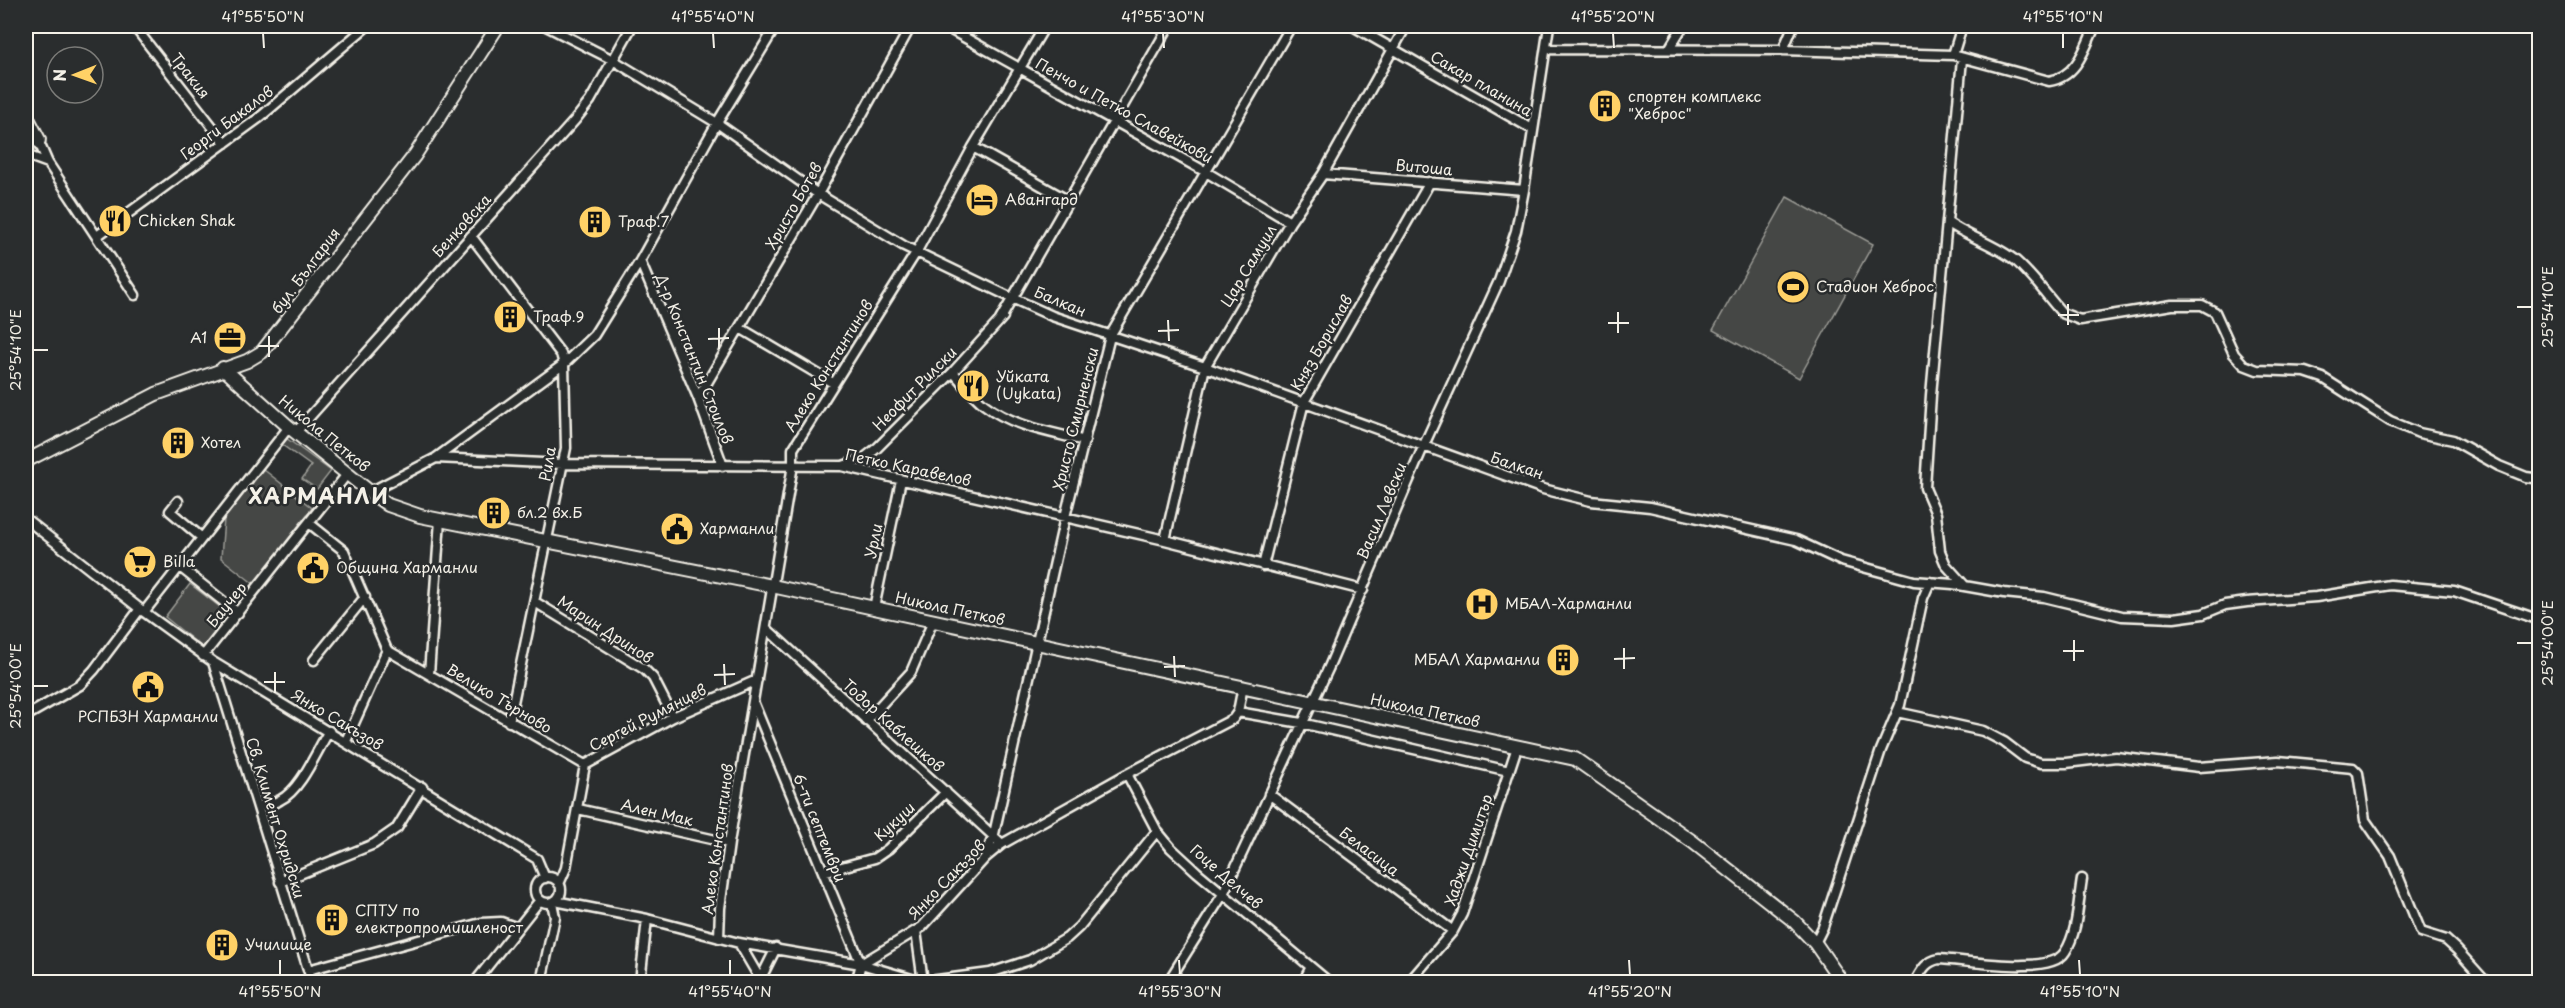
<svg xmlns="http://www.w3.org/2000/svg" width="2565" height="1008" font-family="'Playpen Sans',sans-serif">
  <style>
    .green { fill: #444645; stroke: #9c9c96; stroke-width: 1.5 }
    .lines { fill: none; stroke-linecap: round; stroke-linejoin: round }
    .street-casing { stroke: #f4f1e8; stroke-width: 13 }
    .secondary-casing { stroke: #f4f1e8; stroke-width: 16 }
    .primary-casing { stroke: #f4f1e8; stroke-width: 18 }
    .street { stroke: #2a2d2e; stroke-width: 8 }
    .secondary { stroke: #2a2d2e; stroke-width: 12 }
    .primary { stroke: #2a2d2e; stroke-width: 14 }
    .ticks { fill: none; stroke: #f4f1e8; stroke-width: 2 }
    .labels { text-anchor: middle; stroke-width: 5; stroke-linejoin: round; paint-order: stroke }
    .street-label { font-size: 15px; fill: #f4f1e8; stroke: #2a2d2e }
    .poi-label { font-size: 15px; fill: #f4f1e8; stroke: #2a2d2e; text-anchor: start }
    .district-label { font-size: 21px; font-weight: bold; letter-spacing: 1.5px; fill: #f4f1e8; stroke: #2a2d2e }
    .neatline { fill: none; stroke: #f4f1e8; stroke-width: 2 }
    .ticks-label { font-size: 15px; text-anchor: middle; fill: #f4f1e8 }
  </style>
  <rect width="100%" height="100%" fill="#2a2d2e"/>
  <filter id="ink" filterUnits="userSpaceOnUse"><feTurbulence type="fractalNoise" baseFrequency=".0167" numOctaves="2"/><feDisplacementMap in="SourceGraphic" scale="12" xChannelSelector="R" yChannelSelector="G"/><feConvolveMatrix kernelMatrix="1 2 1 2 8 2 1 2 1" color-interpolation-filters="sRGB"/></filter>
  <g filter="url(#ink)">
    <!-- green -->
    <path class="green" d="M1787 197 1873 244 1799 378 1713 330Z
      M286 438 331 471 317 489 302 479 311 466 281 444Z
      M263 469 312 508 254 584 221 558 224 519Z
      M190 584 229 614 203 648 165 617Z"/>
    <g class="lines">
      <!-- street casing -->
      <g class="street-casing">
        <path id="street" d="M134 26 225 143
          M546 26 613 60 717 123 818 194 904 246 1012 298 1052 316 1205 367 1543 489 1591 501 1650 507 1796 540 1841 561 1914 581 1953 584 2004 593 2044 597 2122 616 2174 618 2203 614 2225 605 2247 602 2316 597 2390 585 2454 591 2540 620
          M944 26 1206 172 1290 222
          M1353 26 1532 129
          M1546 49 1783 50 1953 55 2049 81C2077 77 2085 48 2095 26
          M1669 49 1683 26
          M1783 50 1793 26
          M1953 55 1962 26
          M1962 59 1931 395 1925 488 1936 514 1940 551 1946 565 1964 585
          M26 138 38 140 48 163 135 295
          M973 147 1069 201
          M26 155 48 163
          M1323 174 1524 190
          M1947 222C1968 237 1995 244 2016 261 2033 276 2047 296 2062 313L2080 320 2172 305H2202L2215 312 2234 354 2244 365 2257 370 2305 372 2323 378 2390 421 2419 433 2453 440 2499 466 2526 477 2540 479
          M97 236 259 118 367 26
          M471 236 561 354 564 364 566 448 509 722
          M640 261 698 398 723 466
          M1000 320 1169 26
          M740 328 833 383
          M953 372C963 383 973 396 985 405 1013 427 1052 432 1085 441
          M698 398 818 194 911 26
          M296 432 575 120 590 101 632 26
          M436 458 563 464 842 466 1165 540 1363 590
          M843 466 863 459 877 448 953 372 1003 317
          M370 492 436 458 564 364 594 335 640 261 717 123 776 26
          M178 501 170 511 202 538
          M26 519 144 612 213 662 537 859 545 878
          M309 523 344 551 387 650 585 765 566 868 559 884
          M1165 540 1205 367 1290 222 1323 174 1406 26
          M1263 566 1304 402 1430 182
          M180 567 238 613
          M535 602 644 669 653 678 673 717
          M874 608 901 480
          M144 612 289 427
          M766 628 1002 844
          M203 656 348 473
          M314 660 365 597
          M213 662 312 982
          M429 674 440 520
          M754 704 861 964
          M1238 712 1243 686
          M1897 712 1983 731 2004 742 2025 758 2041 763H2066L2116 757 2199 767 2278 761 2353 768 2358 773 2365 820 2390 856 2421 932 2446 940 2457 950 2486 982
          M26 716 80 685 94 670 140 609
          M866 721 911 672 933 621
          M346 741 387 650
          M585 765 673 717 757 680
          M1127 774 1157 831 1171 848 1197 872 1329 982
          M1269 794 1453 931
          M258 807C265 805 274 804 280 800 301 790 317 750 329 731
          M578 809 729 843
          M985 858 994 834 1065 517 1110 336 1291 26
          M823 872 875 858 888 849 946 792
          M535 890a13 13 0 1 1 26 0a13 13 0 1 1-26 0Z
          M280 882 374 844 397 828 422 787
          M555 901 647 919 739 943 861 964 922 927 985 858 1002 844 1127 774 1233 719 1238 712 1301 723 1509 771
          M916 931 923 982
          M719 938 720 908 729 843 793 465V449L917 251 973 147 1045 26
          M739 943 760 979
          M1815 943 1823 927 1881 750 1900 705 1923 598 1930 582
          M861 964 922 982 990 973 1030 960 1067 938 1079 927 1157 831
          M308 970 481 923 501 922 518 928
          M475 982 540 900
          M541 982 555 917 552 903
          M640 982 647 919
          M759 982 776 948
          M856 982 861 964
          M1168 982 1223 894 1329 667 1424 445 1499 281 1516 231 1524 190 1549 26
          M1303 982 1311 967
          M1409 982 1453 931 1462 914 1517 747
          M1915 982C1922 970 1925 962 1939 959 1966 960 2051 976 2065 952 2078 932 2078 902 2082 879"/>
      </g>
      <!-- secondary casing -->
      <g class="secondary-casing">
        <path id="secondary" d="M223 368 289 427 370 492 388 505 420 516 772 586 1575 759 1693 842 1794 921 1815 943 1842 982
          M26 461 156 394 247 361 262 352 415 155 498 26
          M2535 982 2540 980"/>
      </g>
      <!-- primary casing -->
      <g class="primary-casing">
        <path id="primary" d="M26 117 38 140"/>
      </g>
      <!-- street -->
      <use href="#street" class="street"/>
      <!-- secondary -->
      <use href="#secondary" class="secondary"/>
      <!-- primary -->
      <use href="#primary" class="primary"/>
    </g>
  </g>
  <!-- ticks -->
  <path class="ticks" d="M263 33 264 48M713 33 714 48M1163 33 1164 48M1613 33 1614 48M2063 33V48M2068 304V325M2517 307H2532M1618 312V333M2058 315H2079M1168 320 1169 341M1608 323H1629M719 328V349M1158 331 1179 330M269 336V357M708 339 729 338M258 346H279M33 350H48M2074 640V661M2517 643H2532M1624 648V669M2063 651H2084M1174 656 1175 677M1614 659 1635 658M724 664 725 685M1164 667 1185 666M275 672V693M714 675 735 674M264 682H285M33 686H48M280 960V975M730 960V975M1179 960 1180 975M1629 960 1630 975M2079 960 2080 975"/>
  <!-- icons -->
  <defs>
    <g id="building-disc" transform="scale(1.725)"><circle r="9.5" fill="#ffd166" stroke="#2a2d2e"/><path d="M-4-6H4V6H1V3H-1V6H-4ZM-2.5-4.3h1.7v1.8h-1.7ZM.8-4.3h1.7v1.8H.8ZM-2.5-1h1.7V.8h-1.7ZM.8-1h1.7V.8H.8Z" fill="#111"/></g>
    <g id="hotel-disc" transform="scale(1.725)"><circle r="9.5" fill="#ffd166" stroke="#2a2d2e"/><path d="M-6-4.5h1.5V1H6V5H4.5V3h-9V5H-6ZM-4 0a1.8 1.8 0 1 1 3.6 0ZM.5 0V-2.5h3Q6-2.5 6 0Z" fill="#111"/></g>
    <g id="restaurant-disc" transform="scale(1.725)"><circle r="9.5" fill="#ffd166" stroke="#2a2d2e"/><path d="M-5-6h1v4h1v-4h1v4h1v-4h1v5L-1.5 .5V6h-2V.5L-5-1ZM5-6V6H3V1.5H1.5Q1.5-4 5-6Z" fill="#111"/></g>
    <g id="stadium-disc" transform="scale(1.725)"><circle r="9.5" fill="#ffd166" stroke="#2a2d2e"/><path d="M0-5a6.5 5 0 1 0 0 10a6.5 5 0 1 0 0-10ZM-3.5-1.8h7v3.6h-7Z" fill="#111"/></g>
    <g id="office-disc" transform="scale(1.725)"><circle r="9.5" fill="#ffd166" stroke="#2a2d2e"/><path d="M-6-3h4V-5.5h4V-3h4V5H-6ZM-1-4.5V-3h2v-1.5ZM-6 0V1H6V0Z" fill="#111"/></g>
    <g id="civic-disc" transform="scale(1.725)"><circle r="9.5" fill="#ffd166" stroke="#2a2d2e"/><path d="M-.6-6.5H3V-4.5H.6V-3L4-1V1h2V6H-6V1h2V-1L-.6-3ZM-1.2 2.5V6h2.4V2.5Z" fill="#111"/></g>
    <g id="supermarket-disc" transform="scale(1.725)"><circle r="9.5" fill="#ffd166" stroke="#2a2d2e"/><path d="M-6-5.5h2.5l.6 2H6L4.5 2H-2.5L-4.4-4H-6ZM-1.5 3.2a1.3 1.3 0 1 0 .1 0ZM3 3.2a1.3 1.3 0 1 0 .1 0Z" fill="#111"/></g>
    <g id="hospital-disc" transform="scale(1.725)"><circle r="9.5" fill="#ffd166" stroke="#2a2d2e"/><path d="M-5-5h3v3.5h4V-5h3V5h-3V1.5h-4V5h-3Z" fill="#111"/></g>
  </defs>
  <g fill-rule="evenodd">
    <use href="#building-disc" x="1605" y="106"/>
    <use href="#hotel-disc" x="982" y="200"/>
    <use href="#restaurant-disc" x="115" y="221"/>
    <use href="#building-disc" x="595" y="222"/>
    <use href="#stadium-disc" x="1793" y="287"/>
    <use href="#building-disc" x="510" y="317"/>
    <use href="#office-disc" x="230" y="338"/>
    <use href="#restaurant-disc" x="973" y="386"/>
    <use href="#building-disc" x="178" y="443"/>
    <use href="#building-disc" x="494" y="513"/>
    <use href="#civic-disc" x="677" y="529"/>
    <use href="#supermarket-disc" x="140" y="562"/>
    <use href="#civic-disc" x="313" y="568"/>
    <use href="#hospital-disc" x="1482" y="604"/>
    <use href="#building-disc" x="1563" y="660"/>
    <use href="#civic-disc" x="148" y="687"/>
    <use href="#building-disc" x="332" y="920"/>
    <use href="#building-disc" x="222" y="945"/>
  </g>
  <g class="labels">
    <!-- street labels -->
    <g class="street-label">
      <text transform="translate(190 76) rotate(52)" y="5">Тракия</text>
      <text transform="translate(1481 84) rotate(30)" y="5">Сакар планина</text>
      <text transform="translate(1124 111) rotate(29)" y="5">Пенчо и Петко Славейкови</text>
      <text transform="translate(227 123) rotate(-37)" y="5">Георги Бакалов</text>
      <text transform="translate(1424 168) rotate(5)" y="5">Витоша</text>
      <text transform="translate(794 206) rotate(-60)" y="5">Христо Ботев</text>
      <text transform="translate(462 226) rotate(-48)" y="5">Бенковска</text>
      <text transform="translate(1249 266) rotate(-59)" y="5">Цар Самуил</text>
      <text transform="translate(306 271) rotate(-53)" y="5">бул. България</text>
      <text transform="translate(1060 302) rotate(23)" y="5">Балкан</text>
      <text transform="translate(1322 343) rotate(-60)" y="5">Княз Борислав</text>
      <text transform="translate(694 359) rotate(68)" y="5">Д-р Константин Стоилов</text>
      <text transform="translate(829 366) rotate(-58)" y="5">Алеко Константинов</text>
      <text transform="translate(915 389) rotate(-45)" y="5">Неофит Рилски</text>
      <text transform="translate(1076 419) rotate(-76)" y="5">Христо Смирненски</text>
      <text transform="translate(324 434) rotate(39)" y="5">Никола Петков</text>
      <text transform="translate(548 464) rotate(-80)" y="5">Рила</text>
      <text transform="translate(1517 466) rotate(19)" y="5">Балкан</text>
      <text transform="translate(908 468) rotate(12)" y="5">Петко Каравелов</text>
      <text transform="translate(1382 511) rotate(-67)" y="5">Васил Левски</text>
      <text transform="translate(874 541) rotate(-78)" y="5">Урли</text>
      <text transform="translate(227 605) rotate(-51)" y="5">Баучер</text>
      <text transform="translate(950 609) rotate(12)" y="5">Никола Петков</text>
      <text transform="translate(605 630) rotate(33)" y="5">Марин Дринов</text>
      <text transform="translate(499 699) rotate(31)" y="5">Велико Търново</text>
      <text transform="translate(1425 711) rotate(12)" y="5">Никола Петков</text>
      <text transform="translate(648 718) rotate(-27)" y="5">Сергей Румянцев</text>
      <text transform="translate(337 720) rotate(31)" y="5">Янко Сакъзов</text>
      <text transform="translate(893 726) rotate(42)" y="5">Тодор Каблешков</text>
      <text transform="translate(657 813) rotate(13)" y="5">Ален Мак</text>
      <text transform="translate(275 818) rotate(73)" y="5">Св. Климент Охридски</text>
      <text transform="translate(895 822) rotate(-43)" y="5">Кукуш</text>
      <text transform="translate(819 828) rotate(68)" y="5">6-ти септември</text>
      <text transform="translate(718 839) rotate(-82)" y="5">Алеко Константинов</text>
      <text transform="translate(1469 850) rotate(-71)" y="5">Хаджи Димитър</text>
      <text transform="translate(1369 852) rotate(37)" y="5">Беласица</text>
      <text transform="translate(1226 877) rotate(41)" y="5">Гоце Делчев</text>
      <text transform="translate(947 880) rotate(-46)" y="5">Янко Сакъзов</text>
    </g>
    <!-- poi labels -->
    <g class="poi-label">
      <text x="1628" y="102">спортен комплекс<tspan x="1628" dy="17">"Хеброс"</tspan></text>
      <text x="1005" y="205">Авангард</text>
      <text x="138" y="226">Chicken Shak</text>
      <text x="618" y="227">Траф.7</text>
      <text x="1816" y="292">Стадион Хеброс</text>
      <text x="533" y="322">Траф.9</text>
      <text x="207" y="343" text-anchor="end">A1</text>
      <text x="996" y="382">Уйката<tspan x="996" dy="17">(Uykata)</tspan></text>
      <text x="201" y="448">Хотел</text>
      <text x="517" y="518">бл.2 вх.Б</text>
      <text x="700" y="534">Харманли</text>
      <text x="163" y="567">Billa</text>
      <text x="336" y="573">Община Харманли</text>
      <text x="1505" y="609">МБАЛ-Харманли</text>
      <text x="1540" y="665" text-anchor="end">МБАЛ Харманли</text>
      <text x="148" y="722" text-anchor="middle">РСПБЗН Харманли</text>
      <text x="355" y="916">СПТУ по<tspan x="355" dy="17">електропромишленост</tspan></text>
      <text x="245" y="950">Училище</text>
    </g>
    <!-- district labels -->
    <g class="district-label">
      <text x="319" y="504">ХАРМАНЛИ</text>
    </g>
  </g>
  <!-- margin -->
  <rect width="2565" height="1008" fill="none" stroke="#2a2d2e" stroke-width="66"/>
  <!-- north arrow -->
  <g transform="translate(75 75) rotate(269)"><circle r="28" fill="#2a2d2e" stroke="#7b7b78" stroke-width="1.5"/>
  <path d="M0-4.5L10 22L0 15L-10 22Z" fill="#ffd166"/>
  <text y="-9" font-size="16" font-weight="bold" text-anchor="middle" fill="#f4f1e8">N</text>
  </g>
  <rect x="33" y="33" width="2499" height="942" class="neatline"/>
  <g class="ticks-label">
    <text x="263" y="22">41°55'50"N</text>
    <text x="713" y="22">41°55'40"N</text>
    <text x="1163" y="22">41°55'30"N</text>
    <text x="1613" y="22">41°55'20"N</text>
    <text x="2063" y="22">41°55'10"N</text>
    <text transform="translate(2548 307) rotate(-90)" y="5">25°54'10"E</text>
    <text transform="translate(16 350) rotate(-90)" y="5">25°54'10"E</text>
    <text transform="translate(2548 643) rotate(-90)" y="5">25°54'00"E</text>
    <text transform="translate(16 686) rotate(-90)" y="5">25°54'00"E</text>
    <text x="280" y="997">41°55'50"N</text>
    <text x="730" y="997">41°55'40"N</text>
    <text x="1180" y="997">41°55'30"N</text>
    <text x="1630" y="997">41°55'20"N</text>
    <text x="2080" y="997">41°55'10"N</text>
  </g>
</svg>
